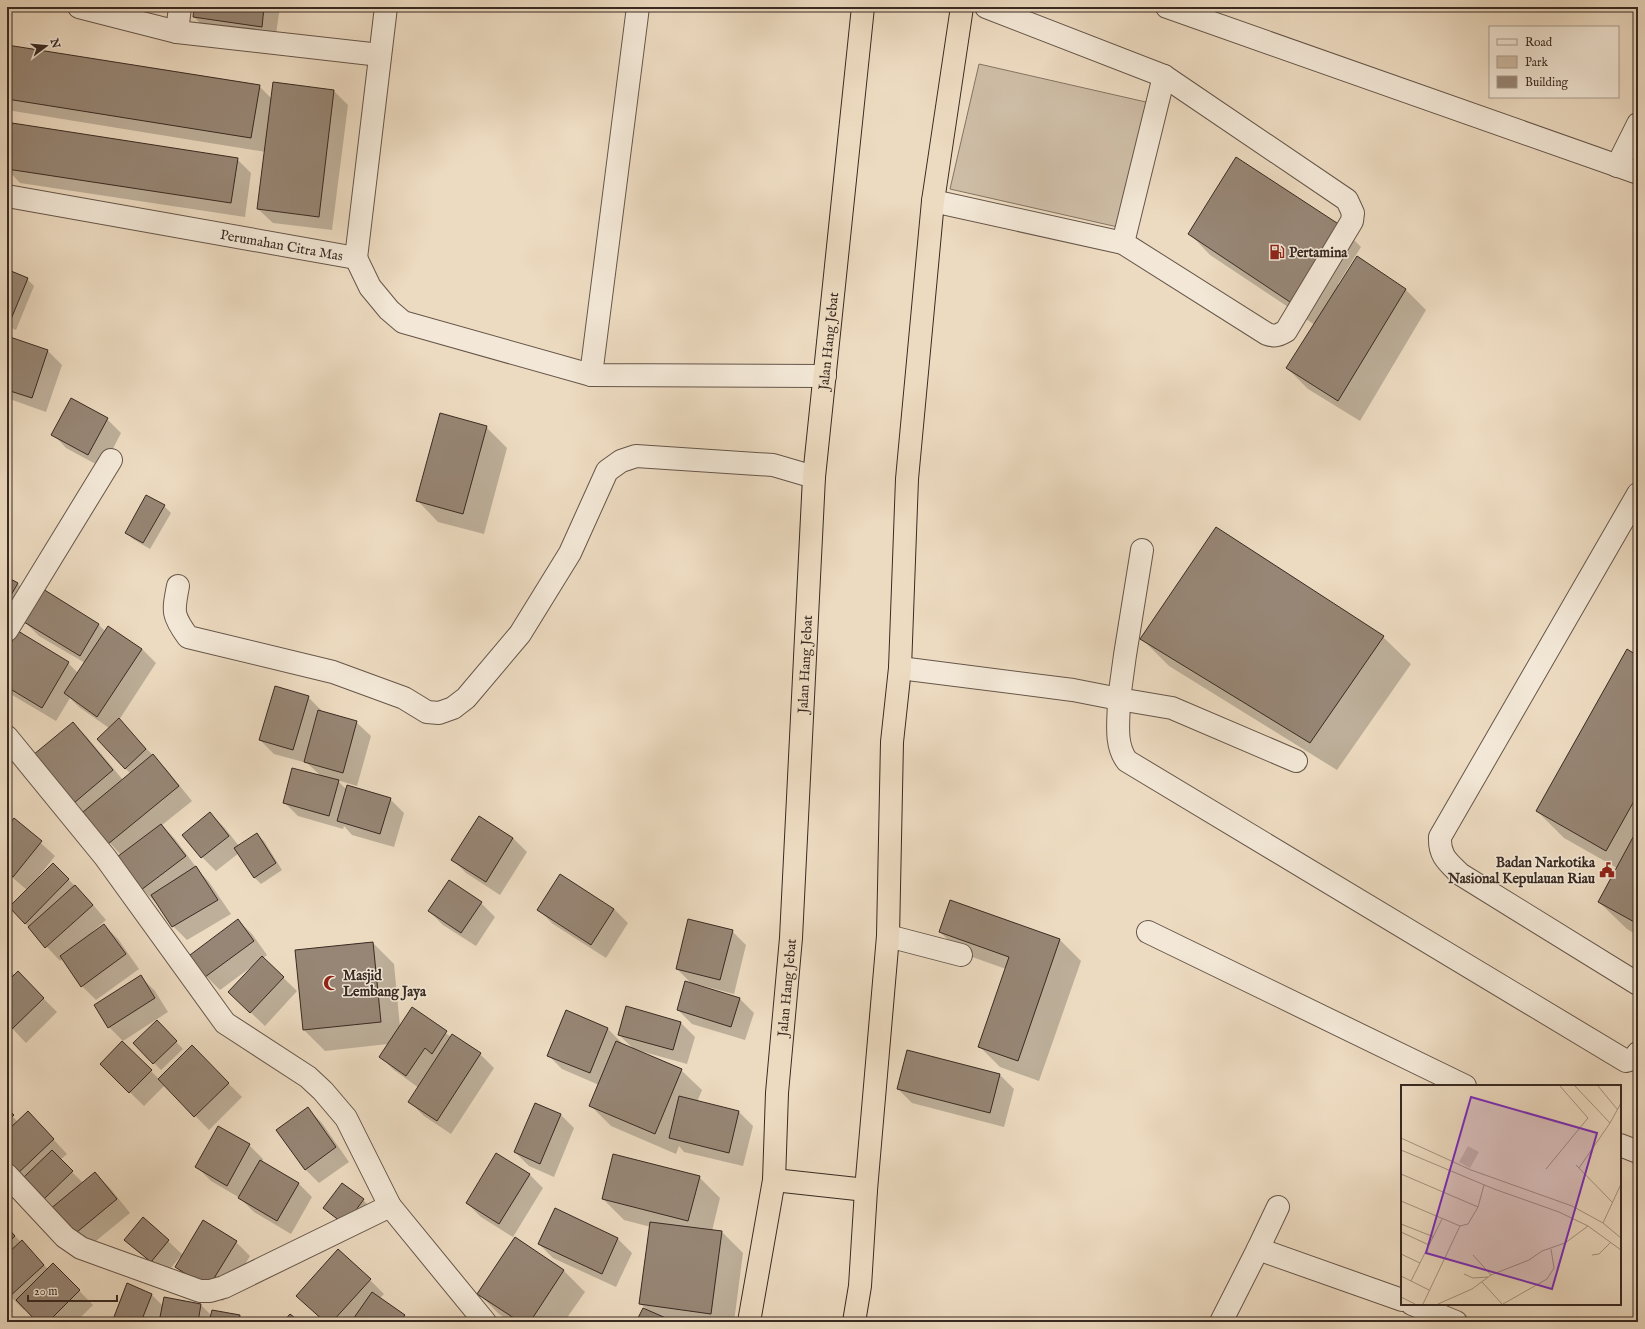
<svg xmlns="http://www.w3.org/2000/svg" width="1645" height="1329" font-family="'IM FELL English',serif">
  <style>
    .green { fill: #cebda6; stroke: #847464 }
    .shadow { fill: #0003 }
    .building { fill: #978675; stroke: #392a22 }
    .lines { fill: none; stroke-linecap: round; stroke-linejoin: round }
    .minor-casing { stroke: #66564a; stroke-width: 24 }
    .highway-casing { stroke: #392a22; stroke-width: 24 }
    .minor { stroke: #f3e8d7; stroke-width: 22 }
    .highway { stroke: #eddbc1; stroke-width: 22 }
    .labels { text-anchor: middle; stroke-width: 3; stroke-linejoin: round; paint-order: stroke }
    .street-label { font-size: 14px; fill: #392a22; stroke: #f3e8d7 }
    .poi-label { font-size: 14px; font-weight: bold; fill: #392a22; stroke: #f3e8d7; text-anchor: start }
    .inset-road { fill: none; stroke: #a59481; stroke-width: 1 }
    .view { fill: #7b2cbf; fill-opacity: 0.15; stroke: #7b2cbf; stroke-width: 2 }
    .inset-edge { fill: none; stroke: #392a22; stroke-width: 2 }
  </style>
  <rect width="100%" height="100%" fill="#eddbc1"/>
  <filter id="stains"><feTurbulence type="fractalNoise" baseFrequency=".005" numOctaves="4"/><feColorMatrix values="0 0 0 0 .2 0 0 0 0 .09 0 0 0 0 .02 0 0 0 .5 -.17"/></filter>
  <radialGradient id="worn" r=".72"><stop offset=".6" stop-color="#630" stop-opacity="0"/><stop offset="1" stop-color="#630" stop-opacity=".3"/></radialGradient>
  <!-- green -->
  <path class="green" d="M979 64 1159 105 1131 230 950 189Z"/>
  <!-- shadow -->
  <path class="shadow" d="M195 7H280L275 41 208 31 194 17Z
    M7 46 259 86 272 99 274 83 334 91 348 105 332 230 273 223 258 209 266 152 7 110Z
    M237 159 251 173 245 217 20 183 7 169V164Z
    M1340 226 1361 247 1338 284 1405 289 1426 310 1360 421 1308 389 1287 368 1315 325 1210 255 1190 234Z
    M27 279 34 286 16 330 7 326V284Z
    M7 337 48 351 62 365 46 412 7 398Z
    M71 400 107 419 121 433 103 468 66 448 53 434Z
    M486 427 507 448 484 534 438 522 418 501Z
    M164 506 171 513 150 549 133 539 126 532Z
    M1216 528 1383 637 1411 664 1337 770 1169 666 1142 639Z
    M7 578 18 584 31 598 7 638Z
    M44 591 99 625 106 632 108 627 142 649 156 663 119 720 167 770 192 801 162 825 175 839 199 871 209 882 231 914 187 940 173 926 157 902 156 903 142 889 121 855 74 803 73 723 87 737 123 780 131 774 125 768 109 728 79 707 70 698 56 721 7 692V652L68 663 78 673 85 663 39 636 25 622Z
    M1638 657V936L1627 929 1599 902 1617 868 1564 838 1537 811Z
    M308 697 322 711 356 722 371 736 357 786 337 780 347 790 390 799 404 813 394 847 352 835 344 826 343 829 298 816 284 802 321 776 307 763 274 754 260 740Z
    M210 813 224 827 239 846 257 834 264 841 282 870 261 884 254 877 239 853 216 871 202 857Z
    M479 817 513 838 527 852 500 895 466 873 452 859Z
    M14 819 55 856 39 876 40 877 53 864 89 900 106 920 92 932 93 933 104 925 118 939 139 969 96 1000 82 986 62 959 60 961 10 907 27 890 7 873V828Z
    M951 901 1060 940 1081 961 1039 1081 1000 1067 979 1046 1006 969 961 953 940 932Z
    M481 903 495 917 476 946 443 925 429 911Z
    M614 909 628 923 606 958 553 924 539 910Z
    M238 920 252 934 267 955 263 958 297 991 265 1026 244 1006 254 965 220 990 206 976Z
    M732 931 746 945 734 994 700 985 699 987 740 999 754 1013 745 1040 692 1024 678 1010 693 985 677 969Z
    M373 943 394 964 400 1027 412 1009 451 1037 480 1054 494 1068 451 1134 424 1116 410 1102 419 1088 394 1070 380 1056 388 1044 325 1051 304 1030Z
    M7 967 15 976 18 973 57 1012 26 1043 7 1023Z
    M141 977 155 991 168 1012 123 1041 109 1027Z
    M627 1007 681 1023 695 1037 687 1064 637 1050V1051L681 1070 702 1090 697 1102 739 1112 753 1126 743 1166 684 1152 679 1146 676 1154 611 1126 590 1105 599 1085 562 1069 548 1055 566 1011 608 1029 622 1043 621 1044 635 1050 619 1035Z
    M163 1028 183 1049 161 1070 134 1043Z
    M122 1042 159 1079 192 1047 242 1097 209 1130 165 1085 144 1106 101 1064Z
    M1000 1075 1014 1089 1004 1127 912 1103 898 1089Z
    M308 1109 322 1123 349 1162 319 1183 305 1169Z
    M7 1111 18 1122 42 1127 67 1154 60 1160 83 1183 95 1173 109 1187 130 1213 85 1250 54 1207 33 1186 7 1166Z
    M560 1114 574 1128 554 1177 529 1166 515 1152Z
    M249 1145 263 1159 262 1162 298 1183 312 1197 291 1234 254 1212 240 1198 211 1181 197 1167Z
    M529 1174 543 1188 513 1237 481 1217 467 1203Z
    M699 1177 720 1198 712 1231 722 1232 743 1253 734 1322H638L648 1311 641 1304 651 1227 624 1220 603 1199Z
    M363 1200 370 1207 352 1230 325 1208Z
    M555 1209 618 1239 632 1253 616 1287 553 1258 539 1244Z
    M7 1228 48 1269 53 1264 93 1305 76 1322H39L26 1309 24 1310 7 1293Z
    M516 1238 564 1271 585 1292 564 1322H511L499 1314 479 1294Z
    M126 1240 168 1241 183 1255 236 1242 250 1256 223 1301 190 1280 176 1266 181 1258 180 1257 165 1275Z
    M370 1280 384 1294 379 1299 410 1322H325Z
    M152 1295 163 1306 201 1305 212 1316H239L245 1322H113Z
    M7 1305 13 1311 7 1318Z"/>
  <!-- building -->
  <path class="building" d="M194 7H264L262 27 193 17Z
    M7 45 260 85 251 138 7 99Z
    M273 82 334 90 319 217 257 209Z
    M12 123 238 158 231 203 7 169V157Z
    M1236 157 1340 225 1293 304 1188 234Z
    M1357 256 1406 289 1338 401 1286 368Z
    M11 271 28 278 9 324 7 323V281Z
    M7 336 48 350 32 398 7 390Z
    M71 398 108 418 88 455 51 435Z
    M440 413 487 426 463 514 416 501Z
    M146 495 165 505 143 543 125 533Z
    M1216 527 1384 636 1310 743 1140 639Z
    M7 577 18 583 7 602Z
    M43 589 99 624 80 656 24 622Z
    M108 626 142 649 97 717 64 693Z
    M18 631 69 662 42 708 7 687V650Z
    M1627 649 1638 656V794L1606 851 1536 811Z
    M275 686 309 696 293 750 259 740Z
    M318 710 357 721 343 773 304 762Z
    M119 718 146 749 125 769 97 739Z
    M73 722 113 770 74 803 33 755Z
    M153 754 179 786 108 844 83 812Z
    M292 768 339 780 329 816 283 803Z
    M347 785 391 798 380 834 337 821Z
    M210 812 229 836 201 858 182 835Z
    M479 816 513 838 486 882 451 860Z
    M14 818 42 841 13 877 7 872V827Z
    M161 824 186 856 141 890 117 857Z
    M1638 828V924L1598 902Z
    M257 833 276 863 254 878 234 848Z
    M53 863 69 879 25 924 9 907Z
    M196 866 218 900 172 927 151 895Z
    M560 874 614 909 591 945 537 910Z
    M449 880 482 902 461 933 428 911Z
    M75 885 93 905 45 948 28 927Z
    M950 900 1060 939 1018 1061 978 1047 1009 957 939 932Z
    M238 919 254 941 205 977 190 955Z
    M688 919 733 930 720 980 676 969Z
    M104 924 126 954 81 987 60 956Z
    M373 942 381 1022 303 1030 295 950Z
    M262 956 284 977 250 1013 228 992Z
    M18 971 44 998 12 1029 7 1024V982Z
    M141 975 155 998 108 1028 94 1005Z
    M685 981 740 998 731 1027 677 1010Z
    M626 1006 681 1022 673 1050 618 1035Z
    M412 1007 447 1031 432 1054 425 1048 406 1076 379 1057Z
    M566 1010 608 1028 590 1073 547 1056Z
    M157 1020 177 1041 153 1064 133 1043Z
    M452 1034 481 1053 437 1121 408 1102Z
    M122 1041 152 1070 129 1093 100 1064Z
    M616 1041 682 1069 655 1134 589 1106Z
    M192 1045 229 1083 194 1117 158 1079Z
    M907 1050 1000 1074 990 1113 897 1089Z
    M679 1096 739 1111 729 1153 669 1138Z
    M535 1103 561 1114 540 1164 514 1152Z
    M308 1107 336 1147 305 1170 276 1130Z
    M7 1109 14 1115 7 1122Z
    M28 1111 54 1139 15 1176 7 1167V1131Z
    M218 1126 250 1144 227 1186 195 1167Z
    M52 1150 73 1171 44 1199 24 1177Z
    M496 1153 530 1174 499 1224 466 1203Z
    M613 1154 700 1176 688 1221 602 1199Z
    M260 1160 299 1183 277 1221 238 1198Z
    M95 1172 117 1199 71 1237 49 1210Z
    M342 1183 364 1199 345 1225 323 1208Z
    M555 1208 618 1238 602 1274 538 1244Z
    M143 1217 169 1240 151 1262 124 1240Z
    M203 1220 237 1241 208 1288 175 1267Z
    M650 1222 722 1231 711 1314 639 1304Z
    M7 1227 15 1236 7 1244Z
    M515 1237 564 1270 530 1322H520L477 1294Z
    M22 1240 44 1265 9 1297 7 1295V1254Z
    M338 1249 371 1279 332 1322H325L296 1296Z
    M53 1263 80 1290 48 1322H37L16 1300Z
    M127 1283 152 1294 141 1322H112Z
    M372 1292 405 1315 400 1322H351Z
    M164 1297 201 1304 198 1322H159Z
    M643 1308 675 1322H636Z
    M212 1310 240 1315 239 1322H209Z
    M290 1314 300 1322H283Z"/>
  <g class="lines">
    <!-- minor casing -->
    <g class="minor-casing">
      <g id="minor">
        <path d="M79 7 177 32 380 55"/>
        <path d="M1167 7 1638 173"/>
        <path d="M177 32 180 7"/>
        <path d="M1617 166 1638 124"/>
        <path id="s1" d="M7 196 356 258"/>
        <path d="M933 201 1123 243 1267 334C1275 337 1279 335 1286 331L1352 221 1353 213 1347 200 1164 76 986 7"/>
        <path d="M1123 243 1164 76"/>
        <path d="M356 258 370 287 389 310 403 322 591 375 825 376"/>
        <path d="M356 258 386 7"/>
        <path d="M591 375 638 7"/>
        <path d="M1638 494 1440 837C1439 856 1448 862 1460 874L1638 984"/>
        <path d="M1142 550 1125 655 1119 699 1172 708 1296 761"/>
        <path d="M178 586C173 612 172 615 188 637L333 672 404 698 427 712 439 713 453 708 466 698 520 634 570 553 607 471 621 461 636 456 773 465 814 477"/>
        <path d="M7 630 111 460"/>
        <path d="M900 668 1073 690 1119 699C1119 720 1114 744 1127 761L1626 1061 1633 1059 1638 1053"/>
        <path d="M7 737 105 857 225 1023 308 1077 323 1091 346 1118 390 1206 485 1322"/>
        <path d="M1148 932 1465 1086"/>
        <path d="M888 936 961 955"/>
        <path d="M1620 1145 1638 1152"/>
        <path d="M7 1175 65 1237 81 1248 200 1291H210L224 1287 390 1206"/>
        <path d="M1258 1249 1402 1300"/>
        <path d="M1412 1304 1456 1322"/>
        <path d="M1221 1322 1258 1249 1278 1207"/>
      </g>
    </g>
    <!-- highway casing -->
    <g class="highway-casing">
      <g id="highway">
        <path d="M774 1180 866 1190"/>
        <path id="s2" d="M749 1322 774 1180 777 1093 791 938 814 477 863 7"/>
        <path d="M854 1322 860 1286 866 1190 888 936 892 742 900 668 907 479 933 201 962 7"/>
      </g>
    </g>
    <!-- minor -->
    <use href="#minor" class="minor"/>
    <!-- highway -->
    <use href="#highway" class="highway"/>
  </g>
  <!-- icons -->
  <defs>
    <g id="fuel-bare" transform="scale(1.2)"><path d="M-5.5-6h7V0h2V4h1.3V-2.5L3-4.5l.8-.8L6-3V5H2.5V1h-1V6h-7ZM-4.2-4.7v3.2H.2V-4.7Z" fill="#8f2418" stroke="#f3e8d7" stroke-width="2.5" paint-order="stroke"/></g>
    <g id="civic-bare" transform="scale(1.2)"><path d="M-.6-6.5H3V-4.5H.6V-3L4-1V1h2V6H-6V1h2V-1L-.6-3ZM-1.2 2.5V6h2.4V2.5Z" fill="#8f2418" stroke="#f3e8d7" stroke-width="2.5" paint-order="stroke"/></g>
    <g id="mosque-bare" transform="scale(1.2)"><path d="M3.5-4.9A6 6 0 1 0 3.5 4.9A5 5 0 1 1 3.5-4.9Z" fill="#8f2418" stroke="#f3e8d7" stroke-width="2.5" paint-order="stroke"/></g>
  </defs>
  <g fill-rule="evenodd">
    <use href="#fuel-bare" x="1277" y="252"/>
    <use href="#civic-bare" x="1607" y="870"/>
    <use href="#mosque-bare" x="331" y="983"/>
  </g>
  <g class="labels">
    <!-- street labels -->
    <g class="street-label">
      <text dy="5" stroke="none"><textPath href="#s1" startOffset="279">Perumahan Citra Mas</textPath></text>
      <text dy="5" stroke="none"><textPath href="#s2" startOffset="985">Jalan Hang Jebat</textPath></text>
      <text dy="5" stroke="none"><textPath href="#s2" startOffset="661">Jalan Hang Jebat</textPath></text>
      <text dy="5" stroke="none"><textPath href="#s2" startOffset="337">Jalan Hang Jebat</textPath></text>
    </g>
    <!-- poi labels -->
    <g class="poi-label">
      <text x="1289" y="257">Pertamina</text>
      <text x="1595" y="867" text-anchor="end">Badan Narkotika<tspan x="1595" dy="16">Nasional Kepulauan Riau</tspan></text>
      <text x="343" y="980">Masjid<tspan x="343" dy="16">Lembang Jaya</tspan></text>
    </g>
  </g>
  <!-- overview -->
  <g transform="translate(1401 1085)">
    <rect width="220" height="220" fill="#eddbc1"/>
    <path d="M67 61 78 67 69 83 58 77Z" fill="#cebda6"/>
    <path class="inset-road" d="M174 1 209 38 178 83M197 1 216 24M209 38 220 18M0 53 70 85 171 121 202 138 220 153M0 65 93 104 158 127 187 141 220 165M175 80 211 117M145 84 187 33 159 1M0 89 77 122M0 116 59 141M202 138 220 99M0 139 33 152M59 141 67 139 77 122 83 100M0 147 28 160M0 169 19 178M72 170 90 190M191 170 198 169 210 157M63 189 72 193 87 192M0 191 28 205M10 196 41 134M81 197 101 219M0 212 14 219M22 219 59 141M37 219 71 204 90 190 128 175 141 166 164 158 187 141M102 219 146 194 153 183 150 164"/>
    <path class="view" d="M70 12 196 48 151 204 25 168Z"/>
    <rect width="220" height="220" class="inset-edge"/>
  </g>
  <!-- margin -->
  <rect width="1645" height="1329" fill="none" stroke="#eddbc1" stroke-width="24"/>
  <rect x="8" y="8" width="1629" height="1313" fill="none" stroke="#392a22" stroke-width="2"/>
  <rect x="12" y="12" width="1621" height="1305" fill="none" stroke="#392a22"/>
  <!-- legend -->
  <rect x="1489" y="26" width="130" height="72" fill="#f3e8d7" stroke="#a99c8f"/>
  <rect x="1497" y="39" width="20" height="6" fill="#f3e8d7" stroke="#a99c8f"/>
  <text x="1525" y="46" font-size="12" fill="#392a22">Road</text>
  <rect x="1497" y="56" width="20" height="12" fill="#cebda6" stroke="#a99c8f"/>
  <text x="1525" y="66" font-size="12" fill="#392a22">Park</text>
  <rect x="1497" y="76" width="20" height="12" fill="#978675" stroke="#a99c8f"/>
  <text x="1525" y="86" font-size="12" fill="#392a22">Building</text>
  <!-- north arrow -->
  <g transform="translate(46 46) rotate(74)" stroke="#f3e8d7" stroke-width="3" paint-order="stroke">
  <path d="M0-3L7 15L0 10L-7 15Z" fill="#392a22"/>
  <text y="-6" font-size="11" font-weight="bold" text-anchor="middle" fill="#392a22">N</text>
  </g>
  <!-- scale -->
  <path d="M28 1295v6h89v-6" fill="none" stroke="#392a22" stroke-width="2"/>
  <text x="34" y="1295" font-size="12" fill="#392a22" stroke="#f3e8d7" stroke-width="3" paint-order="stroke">20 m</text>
  <rect width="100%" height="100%" filter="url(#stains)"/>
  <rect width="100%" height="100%" fill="url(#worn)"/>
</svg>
